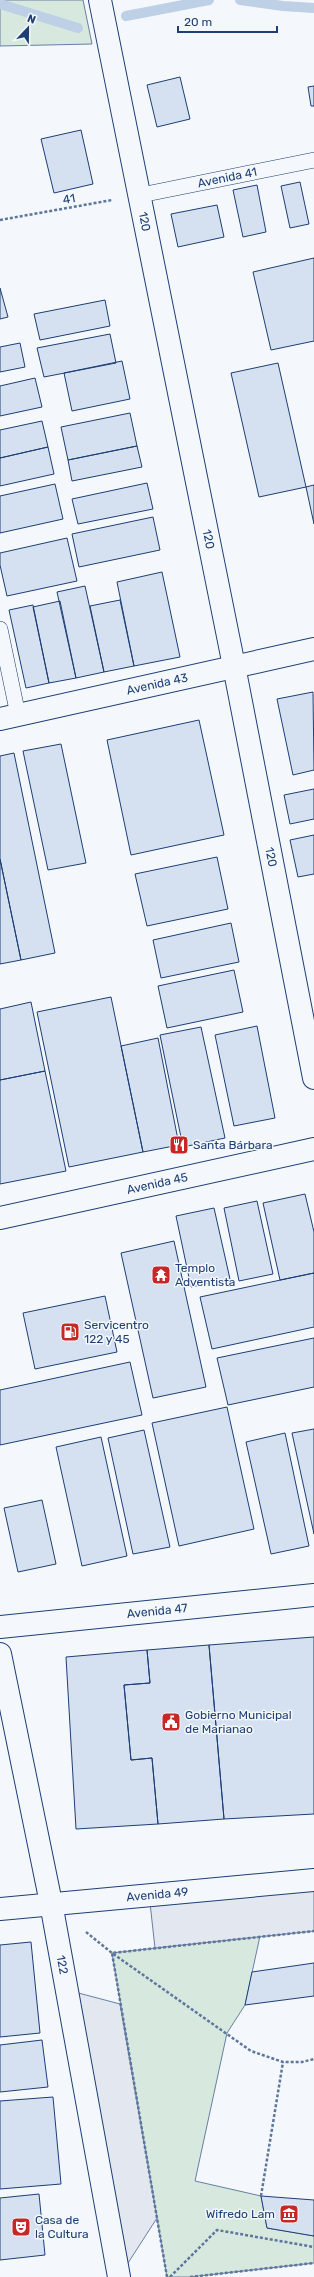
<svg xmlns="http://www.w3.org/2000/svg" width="314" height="2277" font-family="Rubik,sans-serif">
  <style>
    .green { fill: #d7e8df; stroke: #687fa3 }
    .parking { fill: #e3e8f0; stroke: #687fa3 }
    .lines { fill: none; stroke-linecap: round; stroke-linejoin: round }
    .stream { stroke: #bed0e5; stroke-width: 10 }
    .building { fill: #d5e0f0; stroke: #1d3f73 }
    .service-casing { stroke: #1d3f73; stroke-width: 16 }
    .minor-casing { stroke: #1d3f73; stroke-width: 24 }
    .tertiary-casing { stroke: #1d3f73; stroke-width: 24 }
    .path { stroke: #5e769c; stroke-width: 2.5; stroke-dasharray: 3 2; stroke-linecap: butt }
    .service { stroke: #f4f7fb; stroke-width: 15 }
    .minor { stroke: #f4f7fb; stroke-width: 22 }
    .tertiary { stroke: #f4f7fb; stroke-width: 22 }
    .labels { text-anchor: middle; stroke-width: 3; stroke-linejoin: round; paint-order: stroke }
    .street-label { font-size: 12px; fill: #1d3f73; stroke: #f4f7fb }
    .poi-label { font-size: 12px; fill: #1d3f73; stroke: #f4f7fb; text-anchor: start }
  </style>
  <rect width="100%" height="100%" fill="#f4f7fb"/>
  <!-- green -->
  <path class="green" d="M0 0H83L92 44 0 46Z
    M260 1936 245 2005 227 2033 195 2181 261 2196 267 2228 314 2236V2263L190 2277H167L112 1953Z"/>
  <!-- parking -->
  <path class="parking" d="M314 1880V1931L155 1948 149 1894Z
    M67 1990 120 2004 157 2218 119 2277Z"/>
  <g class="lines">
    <!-- stream -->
    <path class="stream" d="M240 0 283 6 314 8
      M0 4 78 28
      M126 16 209 0"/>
  </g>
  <!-- building -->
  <path class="building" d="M180 77 190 119 157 127 147 85Z
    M314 86V106H311L308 87Z
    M81 130 93 184 54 193 41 139Z
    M300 182 309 224 290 228 281 186Z
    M257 185 266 232 243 237 233 190Z
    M217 205 224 237 178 247 171 214Z
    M314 258V341L271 350 253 272Z
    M0 288 8 317 0 319Z
    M105 300 110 326 40 340 34 314Z
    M110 334 116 363 44 377 37 348Z
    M20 343 25 367 0 372V347Z
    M122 361 130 399 72 411 64 373Z
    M278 363 306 487 259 497 231 373Z
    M35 378 42 407 0 416V386Z
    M130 413 137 446 68 460 61 427Z
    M42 421 48 447 0 458V430Z
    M137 446 142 467 72 481 68 460Z
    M48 447 54 474 0 486V458Z
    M147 483 153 509 78 524 72 499Z
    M55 484 63 519 0 533V496Z
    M314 485V524L306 487Z
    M153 517 160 550 79 567 72 534Z
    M67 538 77 581 7 596 0 565V553Z
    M162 572 180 657 134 666 117 582Z
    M85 586 104 672 76 678 57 592Z
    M120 600 134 666 104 672 90 606Z
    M60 601 76 678 49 683 33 607Z
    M33 605 49 683 26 688 9 610Z
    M313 692 314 770 293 775 277 699Z
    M199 720 224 835 131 855 107 740Z
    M61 744 86 863 48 870 23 751Z
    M14 753 55 953 21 960 0 859V756Z
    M314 789V819L290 824 284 795Z
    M314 835V874L298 877 290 840Z
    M217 857 228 909 147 926 135 874Z
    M0 859 21 960 0 964Z
    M231 923 239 962 161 978 153 940Z
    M234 970 243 1012 167 1028 158 986Z
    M111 997 143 1152 69 1167 37 1012Z
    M31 1002 45 1071 0 1080V1009Z
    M257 1026 275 1118 234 1126 215 1035Z
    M201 1027 225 1138 183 1147 160 1035Z
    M158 1038 179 1145 143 1152 121 1046Z
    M45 1071 66 1171 0 1184V1080Z
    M305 1194 314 1232V1273L280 1280 263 1203Z
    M257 1201 273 1274 239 1281 224 1208Z
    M214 1208 230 1279 191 1287 176 1216Z
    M174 1241 206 1387 153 1398 121 1253Z
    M314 1273V1327L212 1349 200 1297Z
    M105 1296 117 1352 35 1369 23 1313Z
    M314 1338V1387L228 1405 217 1358Z
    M130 1362 142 1415 0 1445V1390Z
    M227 1407 254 1529 179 1546 152 1423Z
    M314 1429V1534L292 1433Z
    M144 1430 170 1547 133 1554 108 1438Z
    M285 1433 309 1546 271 1554 246 1442Z
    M101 1437 127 1556 82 1566 56 1447Z
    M42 1500 56 1564 18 1572 4 1508Z
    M314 1637V1814L224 1819 209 1645Z
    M209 1645 224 1819 158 1824 152 1758 131 1760 124 1685 150 1683 147 1650Z
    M147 1650 150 1683 124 1685 131 1760 152 1758 158 1824 76 1829 66 1657Z
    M31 1942 40 2033 0 2037V1945Z
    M314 1963V1996L245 2005 252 1972Z
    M42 2040 48 2087 0 2092V2045Z
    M53 2097 61 2184 0 2189V2101Z
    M39 2194 45 2255 0 2260V2198Z
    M261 2196 314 2200V2236L267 2228Z"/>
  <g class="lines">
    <!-- service casing -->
    <g class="service-casing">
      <g id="service">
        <path id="s1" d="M141 195 314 160"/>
        <path d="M0 629 18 715"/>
      </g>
    </g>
    <!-- minor casing -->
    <g class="minor-casing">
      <g id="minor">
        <path id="s2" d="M100 0 234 666 314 1078"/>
        <path id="s3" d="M0 719 314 649"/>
        <path id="s4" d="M0 1627 314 1595"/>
        <path id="s5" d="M0 1654 51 1903 119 2277"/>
        <path id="s6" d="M0 1909 314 1880"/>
      </g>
    </g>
    <!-- tertiary casing -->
    <g class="tertiary-casing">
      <g id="tertiary">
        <path id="s7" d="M0 1218 314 1149"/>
      </g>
    </g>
    <!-- path -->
    <path class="path" d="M0 220 112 200
      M86 1932 112 1953 251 2051 283 2062H302L314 2059
      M261 2196 283 2062
      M167 2277 112 1953 314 1931
      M170 2277 217 2230 314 2247
      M190 2277 314 2263"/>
    <!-- service -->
    <use href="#service" class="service"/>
    <!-- minor -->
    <use href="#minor" class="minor"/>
    <!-- tertiary -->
    <use href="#tertiary" class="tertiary"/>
  </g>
  <!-- icons -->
  <defs>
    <g id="restaurant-square" transform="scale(1)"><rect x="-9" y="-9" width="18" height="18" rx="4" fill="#c62828" stroke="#f4f7fb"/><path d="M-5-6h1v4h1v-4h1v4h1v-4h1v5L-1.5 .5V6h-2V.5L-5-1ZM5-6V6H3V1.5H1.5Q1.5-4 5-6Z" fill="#fff"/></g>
    <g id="temple-square" transform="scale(1)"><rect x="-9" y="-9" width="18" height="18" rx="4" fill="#c62828" stroke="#f4f7fb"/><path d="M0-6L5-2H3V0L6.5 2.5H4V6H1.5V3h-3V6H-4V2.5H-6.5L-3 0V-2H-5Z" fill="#fff"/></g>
    <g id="fuel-square" transform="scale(1)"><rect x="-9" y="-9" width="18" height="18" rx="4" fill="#c62828" stroke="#f4f7fb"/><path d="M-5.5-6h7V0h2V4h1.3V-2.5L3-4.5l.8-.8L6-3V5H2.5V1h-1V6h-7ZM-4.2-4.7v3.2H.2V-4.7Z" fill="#fff"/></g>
    <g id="civic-square" transform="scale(1)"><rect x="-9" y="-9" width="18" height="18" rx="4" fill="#c62828" stroke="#f4f7fb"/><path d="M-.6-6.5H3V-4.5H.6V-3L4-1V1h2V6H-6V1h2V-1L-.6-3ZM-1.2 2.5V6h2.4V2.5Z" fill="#fff"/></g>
    <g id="museum-square" transform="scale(1)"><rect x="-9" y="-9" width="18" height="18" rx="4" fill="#c62828" stroke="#f4f7fb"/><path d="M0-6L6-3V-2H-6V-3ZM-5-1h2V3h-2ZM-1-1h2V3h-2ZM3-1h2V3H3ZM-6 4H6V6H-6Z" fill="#fff"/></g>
    <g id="theatre-square" transform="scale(1)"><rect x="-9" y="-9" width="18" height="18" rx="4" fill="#c62828" stroke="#f4f7fb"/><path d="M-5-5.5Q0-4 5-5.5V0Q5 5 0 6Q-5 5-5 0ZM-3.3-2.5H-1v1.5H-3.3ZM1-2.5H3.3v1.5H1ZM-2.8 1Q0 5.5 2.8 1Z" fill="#fff"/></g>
  </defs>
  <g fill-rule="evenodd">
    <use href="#restaurant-square" x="179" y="1145"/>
    <use href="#temple-square" x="161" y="1275"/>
    <use href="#fuel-square" x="70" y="1332"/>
    <use href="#civic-square" x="171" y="1722"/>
    <use href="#museum-square" x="289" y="2214"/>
    <use href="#theatre-square" x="21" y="2227"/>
  </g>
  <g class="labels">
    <!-- street labels -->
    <g class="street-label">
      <text dy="4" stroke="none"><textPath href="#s1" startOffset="88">Avenida 41</textPath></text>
      <text transform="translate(69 199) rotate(-10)" y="4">41</text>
      <text dy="4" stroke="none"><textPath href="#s2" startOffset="226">120</textPath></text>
      <text dy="4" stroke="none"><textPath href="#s2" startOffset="550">120</textPath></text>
      <text dy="4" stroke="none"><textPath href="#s3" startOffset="161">Avenida 43</textPath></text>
      <text dy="4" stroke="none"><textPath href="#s2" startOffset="874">120</textPath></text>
      <text dy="4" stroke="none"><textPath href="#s7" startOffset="161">Avenida 45</textPath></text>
      <text dy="4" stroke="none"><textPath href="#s4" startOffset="158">Avenida 47</textPath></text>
      <text dy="4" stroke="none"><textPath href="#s6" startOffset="158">Avenida 49</textPath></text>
      <text dy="4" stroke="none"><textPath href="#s5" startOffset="317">122</textPath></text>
    </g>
    <!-- poi labels -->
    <g class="poi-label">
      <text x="193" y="1149">Santa Bárbara</text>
      <text x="175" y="1272">Templo<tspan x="175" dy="14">Adventista</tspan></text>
      <text x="84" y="1329">Servicentro<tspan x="84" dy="14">122 y 45</tspan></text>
      <text x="185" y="1719">Gobierno Municipal<tspan x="185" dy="14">de Marianao</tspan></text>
      <text x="275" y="2218" text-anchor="end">Wifredo Lam</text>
      <text x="35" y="2224">Casa de<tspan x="35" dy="14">la Cultura</tspan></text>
    </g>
  </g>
  <!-- north arrow -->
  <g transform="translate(28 28) rotate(22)" stroke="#f4f7fb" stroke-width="3" paint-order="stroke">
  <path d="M0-3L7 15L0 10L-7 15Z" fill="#1d3f73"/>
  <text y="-6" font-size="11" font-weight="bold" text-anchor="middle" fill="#1d3f73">N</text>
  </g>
  <!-- scale -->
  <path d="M178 26v6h99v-6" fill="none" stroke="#1d3f73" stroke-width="2"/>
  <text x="184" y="26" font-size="12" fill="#1d3f73" stroke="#f4f7fb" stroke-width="3" paint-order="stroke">20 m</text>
</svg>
